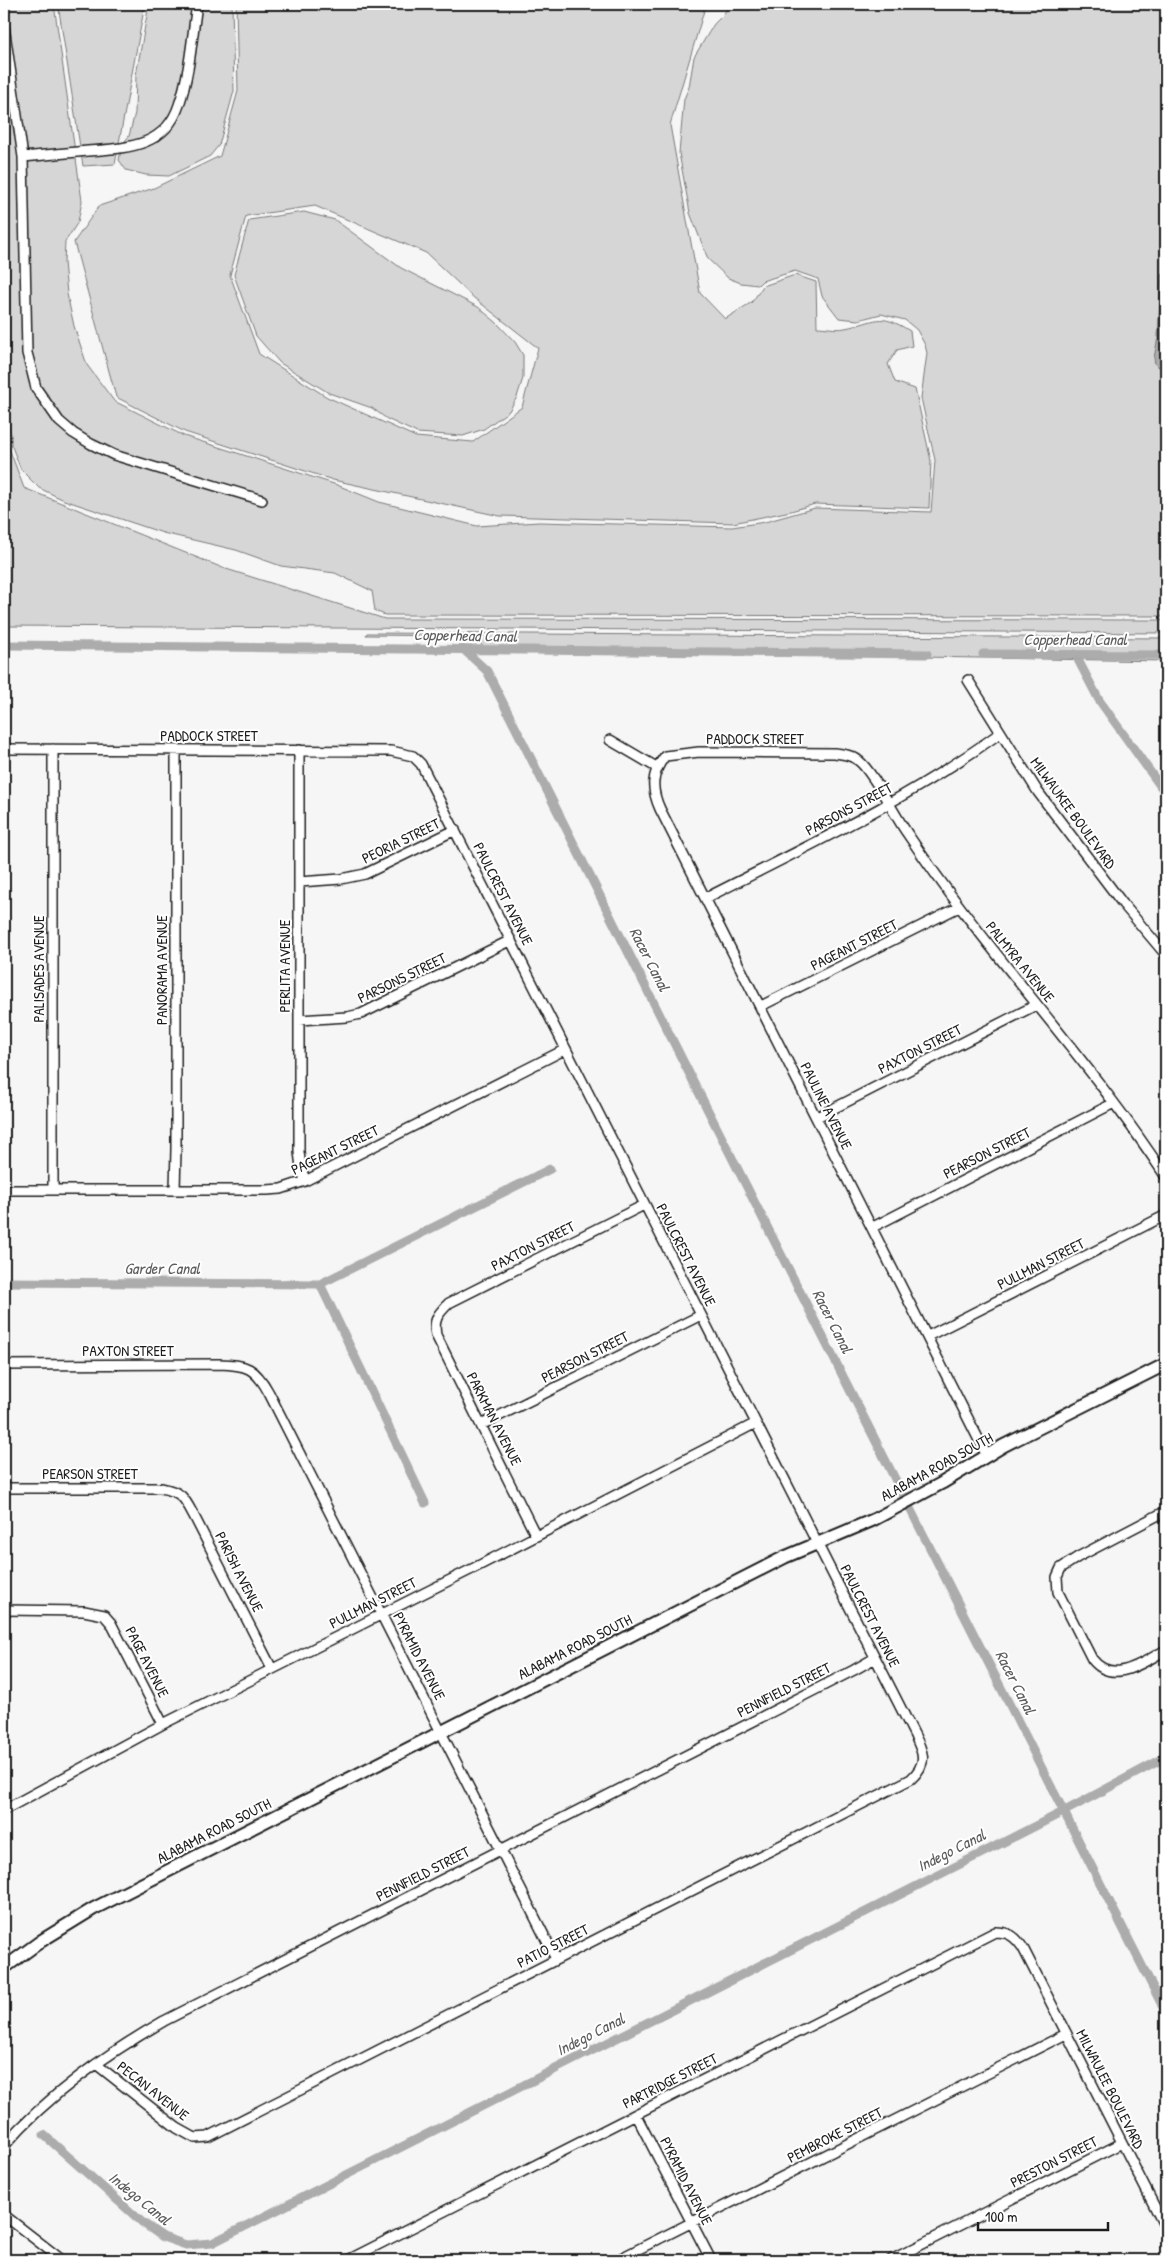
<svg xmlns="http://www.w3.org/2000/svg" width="1170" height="2264" font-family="'Patrick Hand',sans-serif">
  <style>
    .green { fill: #d6d6d6; stroke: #797979; fill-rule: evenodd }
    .water { fill: #acacac; stroke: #727272 }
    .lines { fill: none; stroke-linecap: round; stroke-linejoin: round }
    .canal { stroke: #acacac; stroke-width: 9 }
    .minor-casing { stroke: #1c1c1c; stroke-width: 12 }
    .tertiary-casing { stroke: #1c1c1c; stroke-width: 15 }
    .minor { stroke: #fff; stroke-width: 9 }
    .tertiary { stroke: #fff; stroke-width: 11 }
    .labels { text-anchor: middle; stroke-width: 4; stroke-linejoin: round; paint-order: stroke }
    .street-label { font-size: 15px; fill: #1c1c1c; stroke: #fff }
    .water-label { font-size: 16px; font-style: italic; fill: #5d5d5d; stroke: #fff }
  </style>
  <rect width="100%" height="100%" fill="#f6f6f6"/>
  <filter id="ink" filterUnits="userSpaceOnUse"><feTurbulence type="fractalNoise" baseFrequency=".02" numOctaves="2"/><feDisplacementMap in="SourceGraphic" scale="10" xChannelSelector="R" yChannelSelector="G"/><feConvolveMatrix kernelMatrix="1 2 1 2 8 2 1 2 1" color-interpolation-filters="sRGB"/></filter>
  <g filter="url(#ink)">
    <!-- green -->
    <path class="green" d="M4 4H54L82 201 78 222 65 242 64 262 67 294 74 326 87 365 114 401 184 436 337 485 379 502 477 526 539 522 732 527 765 522 815 508 931 512 935 460 921 398 927 353 925 345 917 330 905 320 881 314 858 320 839 318 822 296 818 279 795 271 762 281 758 285 741 283 728 278 708 259 690 213 679 153 684 99 689 87 694 57 714 24 723 15 730 4H1166V616L385 615 375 611 372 591 335 573 281 566 236 550 163 533 64 500 39 488 21 470 11 444V435L4 411Z
      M58 4H145L115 164 83 166Z
      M149 4H232L234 91 219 145 210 156 169 176 146 175 126 170 119 160 122 145 129 136 135 113 136 75Z
      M236 4H706L670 125 700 293 725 319 752 302 763 286 795 275 816 282 817 327C826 327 836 330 845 328 877 322 878 311 910 331L912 346 897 350 888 364 895 382 915 389 931 461 929 508 815 504 791 511 733 523 500 516 333 480 185 432 116 397 74 242 99 206 154 188 220 156 238 91ZM315 206 426 253 474 298 538 348 522 407 473 442 416 437 327 397 259 354 230 275 246 216Z
      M304 212 335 220 401 268 478 307 496 322 515 342 523 355V378L517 397 509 411 484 429 463 436 417 433 387 419 372 408 329 393 280 363 256 336 234 275 249 220Z
      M4 435 24 488 223 568 385 619 1166 620V633L4 626Z
      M367 633 1166 638V661L486 650 479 642 462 636 366 635Z"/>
    <!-- water -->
    <path class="water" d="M1166 268V372L1155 364 1154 358 1158 337 1161 276Z"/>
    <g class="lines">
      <!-- canal -->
      <path class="canal" d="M4 645 927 654
        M463 649 487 671 687 1069 1166 2013
        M983 654 1166 655
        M1075 654 1099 700 1166 794
        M4 1282 320 1284 550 1169
        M320 1284 425 1503
        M44 2135 143 2223 163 2237 186 2245 212 2243 1063 1812 1166 1757"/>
      <!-- minor casing -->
      <g class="minor-casing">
        <path id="minor" d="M4 26 23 157 27 353 31 368 36 388 59 421 73 433 91 444 114 455 262 500
          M23 157C44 155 66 153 88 151 125 148 165 148 179 105 190 73 192 37 197 4
          M968 680 1038 792 1123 904 1166 955
          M610 740 656 767
          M4 749 391 751 413 756 421 764 913 1732C923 1752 929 1762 911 1779L208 2137 195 2138 177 2128 96 2064
          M299 750V1152L301 1167 305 1181
          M299 882 341 879 365 874 455 830
          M706 898C806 847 909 799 1000 733
          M761 1006 959 907
          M299 1020 347 1017 361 1014 511 940
          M817 1117 1036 1005
          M4 1190H267L281 1189 305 1181 566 1049
          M53 1190V749
          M175 1190 176 1149V750
          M873 1227 1114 1103
          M928 1336 1166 1215
          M4 1365 219 1364C247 1365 255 1367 269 1393L556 1959
          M481 1425 701 1315
          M987 1456 660 809C651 789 651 774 665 756L699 752 834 753C843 754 852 755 859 761 873 772 895 816 907 833 987 953 1088 1057 1166 1177
          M4 1488H161C182 1492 184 1497 194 1516L272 1669
          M1166 1511 1078 1557 1061 1568 1057 1577 1058 1592 1092 1659C1113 1686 1143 1662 1166 1650
          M536 1536 436 1335C433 1319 438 1314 449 1303L644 1205
          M4 1610 84 1611 104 1615 111 1623 163 1724
          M4 1810 163 1724 476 1567 756 1423
          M636 2115 711 2260
          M4 2146C49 2094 105 2055 164 2021L854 1670 875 1658
          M4 2215 62 2260
          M348 2260 995 1932C1009 1932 1015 1936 1023 1948L1166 2229
          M617 2260 1066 2034
          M891 2260 1122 2143"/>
      </g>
      <!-- tertiary casing -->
      <g class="tertiary-casing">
        <path id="tertiary" d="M4 1968 41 1941 93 1909 785 1557 873 1520 942 1483 1003 1446 1166 1364"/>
      </g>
      <!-- minor -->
      <use href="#minor" class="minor"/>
      <!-- tertiary -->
      <use href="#tertiary" class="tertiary"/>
    </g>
  </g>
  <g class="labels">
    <!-- street labels -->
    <g class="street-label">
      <text x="209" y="741">PADDOCK STREET</text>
      <text x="755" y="744">PADDOCK STREET</text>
      <text transform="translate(849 809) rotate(-28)" y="5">PARSONS STREET</text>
      <text transform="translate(1073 813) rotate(54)" y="5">MILWAUKEE BOULEVARD</text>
      <text transform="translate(401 841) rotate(-26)" y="5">PEORIA STREET</text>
      <text transform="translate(503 894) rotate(63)" y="5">PAULCREST AVENUE</text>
      <text transform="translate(854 945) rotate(-27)" y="5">PAGEANT STREET</text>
      <text transform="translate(1020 962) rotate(51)" y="5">PALMYRA AVENUE</text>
      <text transform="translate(285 966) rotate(-90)" y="5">PERLITA AVENUE</text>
      <text transform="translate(39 969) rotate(-90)" y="5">PALISADES AVENUE</text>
      <text transform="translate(162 970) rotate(-90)" y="5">PANORAMA AVENUE</text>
      <text transform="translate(402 978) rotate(-26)" y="5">PARSONS STREET</text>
      <text transform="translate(920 1049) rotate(-27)" y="5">PAXTON STREET</text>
      <text transform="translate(826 1106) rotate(63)" y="5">PAULINE AVENUE</text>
      <text transform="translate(335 1150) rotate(-26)" y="5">PAGEANT STREET</text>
      <text transform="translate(987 1153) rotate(-27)" y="5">PEARSON STREET</text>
      <text transform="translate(533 1246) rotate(-27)" y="5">PAXTON STREET</text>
      <text transform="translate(686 1255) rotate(63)" y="5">PAULCREST AVENUE</text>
      <text transform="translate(1041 1264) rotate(-27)" y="5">PULLMAN STREET</text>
      <text x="128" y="1356">PAXTON STREET</text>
      <text transform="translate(585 1357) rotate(-27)" y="5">PEARSON STREET</text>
      <text transform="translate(494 1419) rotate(63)" y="5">PARKMAN AVENUE</text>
      <text transform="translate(937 1467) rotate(-29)" y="5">ALABAMA ROAD SOUTH</text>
      <text x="90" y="1479">PEARSON STREET</text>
      <text transform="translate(239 1572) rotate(63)" y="5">PARISH AVENUE</text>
      <text transform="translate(373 1603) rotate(-27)" y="5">PULLMAN STREET</text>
      <text transform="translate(870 1616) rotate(63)" y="5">PAULCREST AVENUE</text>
      <text transform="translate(575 1647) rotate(-27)" y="5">ALABAMA ROAD SOUTH</text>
      <text transform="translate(419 1656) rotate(63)" y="5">PYRAMID AVENUE</text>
      <text transform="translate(147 1662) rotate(63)" y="5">PAGE AVENUE</text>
      <text transform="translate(784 1690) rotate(-27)" y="5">PENNFIELD STREET</text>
      <text transform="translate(214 1831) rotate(-27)" y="5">ALABAMA ROAD SOUTH</text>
      <text transform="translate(423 1874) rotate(-27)" y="5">PENNFIELD STREET</text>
      <text transform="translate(553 1946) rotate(-27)" y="5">PATIO STREET</text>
      <text transform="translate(670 2081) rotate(-27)" y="5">PARTRIDGE STREET</text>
      <text transform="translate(1110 2089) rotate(63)" y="5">MILWAULEE BOULEVARD</text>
      <text transform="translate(153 2091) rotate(38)" y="5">PECAN AVENUE</text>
      <text transform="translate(835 2135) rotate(-27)" y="5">PEMBROKE STREET</text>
      <text transform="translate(1054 2162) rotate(-27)" y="5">PRESTON STREET</text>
      <text transform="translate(686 2181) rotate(63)" y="5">PYRAMID AVENUE</text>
    </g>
    <!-- water labels -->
    <g class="water-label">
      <text transform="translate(465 635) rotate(1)" y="6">Copperhead Canal</text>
      <text x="1075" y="645">Copperhead Canal</text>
      <text transform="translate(650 959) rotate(63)" y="6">Racer Canal</text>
      <text x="162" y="1274">Garder Canal</text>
      <text transform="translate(833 1321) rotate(63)" y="6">Racer Canal</text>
      <text transform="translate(1016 1682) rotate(63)" y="6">Racer Canal</text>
      <text transform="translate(951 1850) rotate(-27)" y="6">Indego Canal</text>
      <text transform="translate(590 2034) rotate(-27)" y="6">Indego Canal</text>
      <text transform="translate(140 2198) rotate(39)" y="6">Indego Canal</text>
    </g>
  </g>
  <!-- margin -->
  <rect width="1170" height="2264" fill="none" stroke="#fff" stroke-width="20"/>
  <rect x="10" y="10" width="1150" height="2244" fill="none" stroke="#1c1c1c" stroke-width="2" filter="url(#ink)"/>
  <!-- scale -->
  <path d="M978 2222v8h130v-8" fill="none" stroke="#1c1c1c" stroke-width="2.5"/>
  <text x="985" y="2222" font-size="15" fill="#1c1c1c" stroke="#ffffff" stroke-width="4" paint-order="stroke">100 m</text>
</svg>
